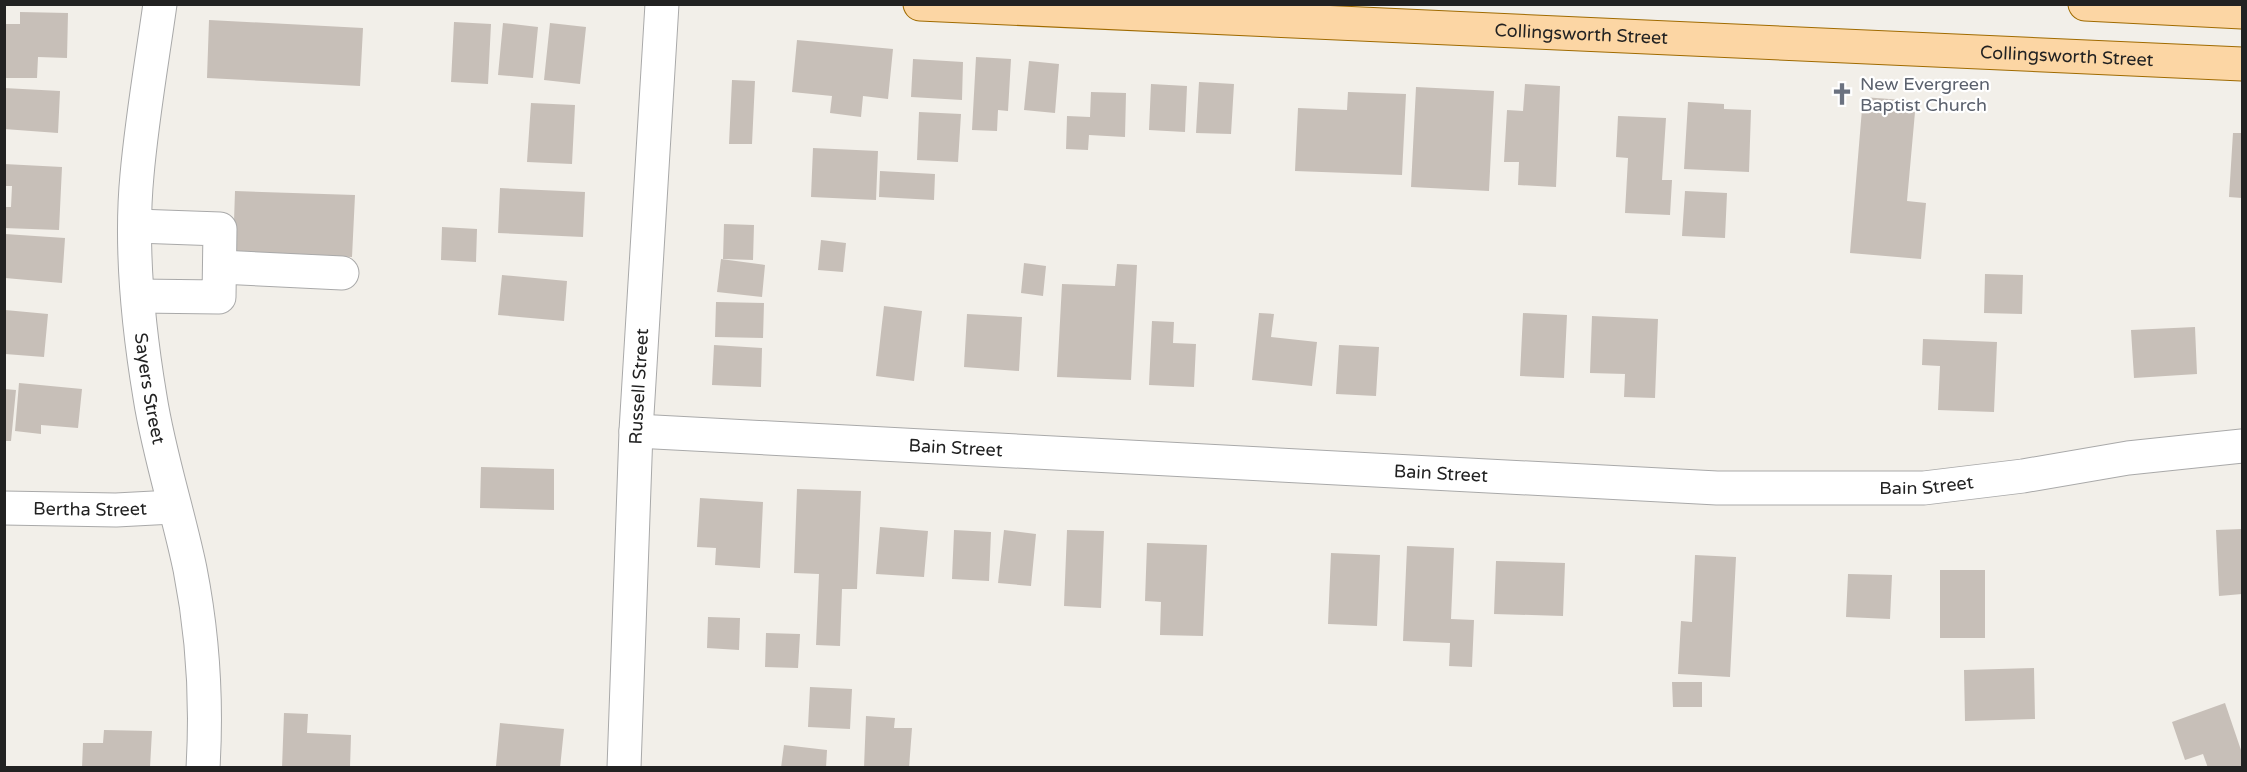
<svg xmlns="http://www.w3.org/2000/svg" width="2247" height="772" font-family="'Varela Round',sans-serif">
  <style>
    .building { fill: #c7bfb8 }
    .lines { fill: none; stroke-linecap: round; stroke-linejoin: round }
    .minor-casing { stroke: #a9a9a9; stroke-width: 35 }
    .major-casing { stroke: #a06b00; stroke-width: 35 }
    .minor { stroke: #fff; stroke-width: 33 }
    .major { stroke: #fcd6a4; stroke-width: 33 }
    .labels { text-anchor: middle; stroke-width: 4.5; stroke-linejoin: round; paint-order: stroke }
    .street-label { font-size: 18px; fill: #222; stroke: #fff }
    .worship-label { font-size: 18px; fill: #5b616d; stroke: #fff; text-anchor: start }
  </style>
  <rect width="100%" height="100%" fill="#f2efe9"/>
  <!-- building -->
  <path class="building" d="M20 12 68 13 67 58 38 57 37 78H4V24H20Z
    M209 20 363 28 360 86 207 78Z
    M454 22 491 24 488 84 451 82Z
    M503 23 538 27 533 78 498 75Z
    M550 23 586 27 580 84 544 80Z
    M797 40 893 49 888 99 863 96 861 117 830 113 832 96 792 92Z
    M976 57 1011 59 1008 111 998 110 997 131 972 130Z
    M913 59 963 62 962 100 911 97Z
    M1029 61 1059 64 1055 113 1024 110Z
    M732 80 755 81 752 144H729Z
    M1199 82 1234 84 1231 134 1196 133Z
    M1151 84 1187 86 1185 132 1149 130Z
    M1525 84 1560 86 1556 187 1518 185 1519 162H1504L1507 110 1523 111Z
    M1416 87 1494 91 1489 191 1411 187Z
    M4 88 60 91 58 133 4 129Z
    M1091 92 1126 93 1125 137 1089 135 1088 150 1066 149 1067 116 1090 117Z
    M1348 92 1406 94 1402 175 1295 171 1298 108 1347 110Z
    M1863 97 1916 101 1907 201 1926 203 1921 259 1850 253Z
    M1688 102 1724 104V109L1751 110 1749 172 1684 169Z
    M531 103 575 105 572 164 527 162Z
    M919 112 961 114 958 162 917 160Z
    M1618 116 1666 118 1662 180H1672L1670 215 1625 213 1628 158 1616 157Z
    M2233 133H2242V198L2229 197Z
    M813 148 878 151 876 200 811 197Z
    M4 164 62 167 59 230 4 228V207H11L12 186H4Z
    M880 171 935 174 934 200 879 197Z
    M500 188 585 192 583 237 498 233Z
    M235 191 355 195 352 257 233 252Z
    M1685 191 1727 193 1725 238 1682 236Z
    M724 224 754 225 753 260 723 259Z
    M442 227 477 229 476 262 441 260Z
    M5 234 65 238 62 283 5 278Z
    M821 240 846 243 843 272 818 270Z
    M721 259 765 265 762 297 717 292Z
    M1024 263 1046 266 1043 296 1021 293Z
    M1117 264 1137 265 1131 380 1057 377 1062 284 1115 286Z
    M1985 274 2023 275 2022 314 1984 313Z
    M502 275 567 281 564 321 498 315Z
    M716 302 764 303 763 338 715 337Z
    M884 306 922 311 914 381 876 376Z
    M5 310 48 314 44 357 5 354Z
    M1259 313 1274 314 1271 337 1317 342 1312 386 1252 380Z
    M1523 313 1567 315 1564 378 1520 376Z
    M967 314 1022 317 1019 371 964 367Z
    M1592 316 1658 319 1655 398 1624 397 1625 374 1590 373Z
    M1152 321 1174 322 1173 343 1196 344 1194 387 1149 385Z
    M2195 327 2197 374 2134 378 2131 330Z
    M1923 339 1997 342 1994 412 1938 410 1940 366 1922 365Z
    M714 345 762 348 761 387 712 385Z
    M1339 345 1379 347 1376 396 1336 394Z
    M19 383 82 389 78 428 41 425V434L15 431Z
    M4 389 16 390 11 441H4Z
    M481 467 554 469V510L480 508Z
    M797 489 861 491 857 589H842L840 646 816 645 819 574 794 573Z
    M700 498 763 502 760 568 715 565 716 548 697 547Z
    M880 527 928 531 924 577 876 574Z
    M2242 529V594L2219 596 2216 530Z
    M954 530 991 532 989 581 952 579Z
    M1004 530 1036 534 1031 586 998 583Z
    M1067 530 1104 531 1101 608 1064 606Z
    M1147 543 1207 545 1203 636 1160 635 1161 602 1145 601Z
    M1407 546 1454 548 1451 619 1474 620 1472 667 1449 666 1450 643 1403 641Z
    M1331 553 1380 555 1377 626 1328 624Z
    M1695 555 1736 557 1730 677 1678 674 1681 621 1692 622Z
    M1496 561 1565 563 1563 616 1494 614Z
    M1940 570H1985V638H1940Z
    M1848 574 1892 575 1890 619 1846 617Z
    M708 617 740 618 739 650 707 648Z
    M766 633 800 634 798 668 765 667Z
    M2034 668 2035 719 1965 721 1964 670Z
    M1672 682H1702V707H1673Z
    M810 687 852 689 850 729 808 727Z
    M2225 703 2242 753V768H2208L2203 754 2185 760 2172 722Z
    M284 713 308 714 307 733 351 735 350 768H282Z
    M866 716 895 718 894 728H912L909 768H864Z
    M500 723 564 729 560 768 496 766Z
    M104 730 152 731 150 768H82L83 743H103Z
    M784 745 827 750 826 768H781Z"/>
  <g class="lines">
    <!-- minor casing -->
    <g class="minor-casing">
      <g id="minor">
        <path id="s1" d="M160 4C152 61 142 118 137 175 130 248 138 325 150 397 159 455 178 511 190 569 203 635 207 701 203 768"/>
        <path d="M136 226 220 229 219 297 138 296"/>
        <path d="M220 267 342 273"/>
        <path id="s2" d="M636 431 1717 488H1924L2023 476 2128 458 2242 446"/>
        <path id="s3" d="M4 508 116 510 173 507"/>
        <path id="s4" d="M624 768 636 431 662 4"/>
      </g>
    </g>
    <!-- major casing -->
    <g class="major-casing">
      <g id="major">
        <path id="s5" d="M920 4 2242 64"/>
        <path d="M2085 4 2242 12"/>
      </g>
    </g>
    <!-- minor -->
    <use href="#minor" class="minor"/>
    <!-- major -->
    <use href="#major" class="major"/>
  </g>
  <!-- icons -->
  <defs>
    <g id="church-bare" transform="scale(1.8)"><path d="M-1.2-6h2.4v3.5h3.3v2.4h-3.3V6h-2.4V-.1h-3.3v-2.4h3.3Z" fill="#6b7280" stroke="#fff" stroke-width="2.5" paint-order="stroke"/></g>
  </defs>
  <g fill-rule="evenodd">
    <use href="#church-bare" x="1842" y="94"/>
  </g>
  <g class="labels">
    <!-- street labels -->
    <g class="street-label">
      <text dy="6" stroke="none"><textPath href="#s5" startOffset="662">Collingsworth Street</textPath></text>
      <text dy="6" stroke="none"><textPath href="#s5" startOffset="1148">Collingsworth Street</textPath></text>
      <text dy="6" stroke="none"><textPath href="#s4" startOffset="382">Russell Street</textPath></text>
      <text dy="6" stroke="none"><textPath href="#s1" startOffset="387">Sayers Street</textPath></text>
      <text dy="6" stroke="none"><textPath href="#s2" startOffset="320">Bain Street</textPath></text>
      <text dy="6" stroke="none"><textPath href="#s2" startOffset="806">Bain Street</textPath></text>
      <text dy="6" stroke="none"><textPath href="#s2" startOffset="1292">Bain Street</textPath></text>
      <text dy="6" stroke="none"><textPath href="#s3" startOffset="86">Bertha Street</textPath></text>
    </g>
    <!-- worship labels -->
    <g class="worship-label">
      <text x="1860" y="90">New Evergreen<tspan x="1860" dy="21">Baptist Church</tspan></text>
    </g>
  </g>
  <!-- border -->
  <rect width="2247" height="772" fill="none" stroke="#222222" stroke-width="12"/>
</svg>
